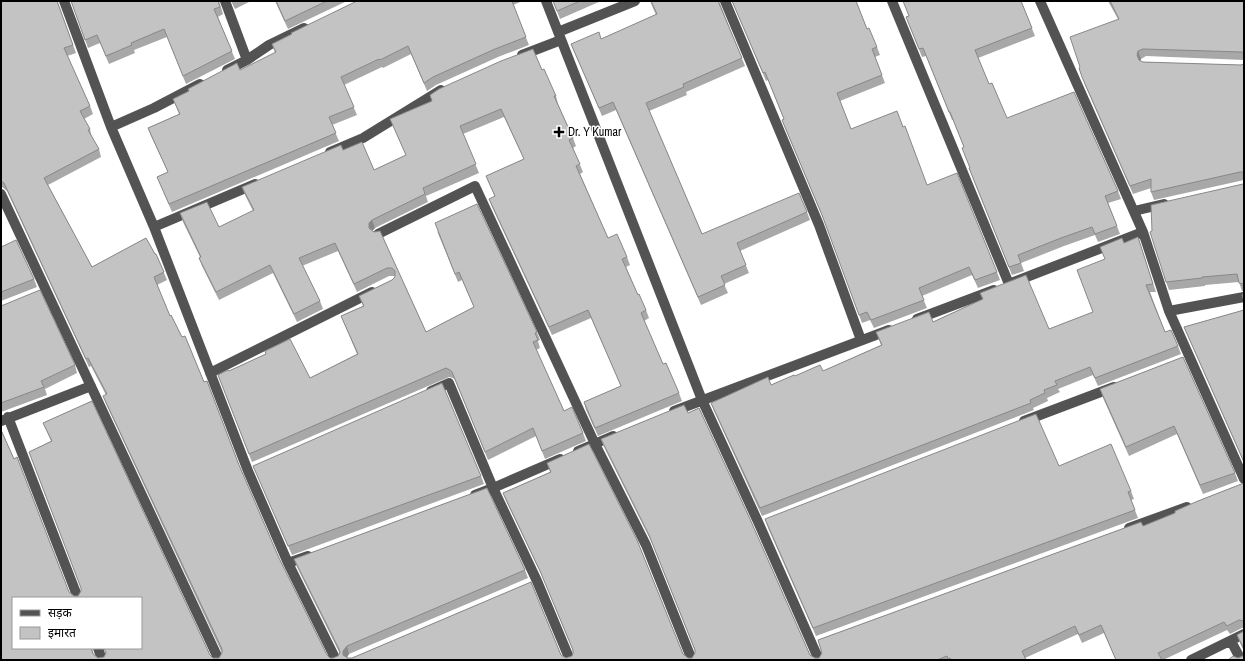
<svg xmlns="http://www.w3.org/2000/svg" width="1245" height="661" font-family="'Archivo Narrow','Noto Sans Devanagari',sans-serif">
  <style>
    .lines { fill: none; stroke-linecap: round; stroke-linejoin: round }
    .minor { stroke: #535353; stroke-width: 10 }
    .wall { fill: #a8a8a8; fill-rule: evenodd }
    .shaded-wall { fill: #888 }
    .building { fill: #c3c3c3; stroke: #888; fill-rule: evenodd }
    .poi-dot { fill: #000; stroke: #fff; stroke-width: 1.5 }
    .labels { text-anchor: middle; stroke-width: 3; stroke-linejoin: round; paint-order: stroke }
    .poi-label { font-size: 12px; fill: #000; stroke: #fff; text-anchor: start }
  </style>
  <rect width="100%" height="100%" fill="#fff"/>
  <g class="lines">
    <!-- minor -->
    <path class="minor" d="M64 1 111 127 154 227 248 471 288 563 336 660
      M225 1 247 60
      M546 1 702 400 759 524 819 660
      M725 1 819 225 861 340
      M892 1 1009 284
      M1040 1 1143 232 1169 311 1244 479
      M558 32 635 1
      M522 55 561 40
      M227 70 247 60 269 45 304 28
      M111 127 154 108 200 84
      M330 152 363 138 441 90
      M1 194 219 660
      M1134 211 1164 204
      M154 227 255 184
      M378 234 475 186 595 444 646 545 692 660
      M1014 282 1143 232
      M1169 311 1244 297
      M917 319 994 290
      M210 373 372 292
      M431 391 449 383 493 488 537 581 570 660
      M674 411 889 330
      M8 417 78 598
      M1 421 91 386
      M1024 421 1114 387
      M578 451 613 436
      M475 495 493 488 560 459
      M1129 528 1187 507
      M288 563 308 556
      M1231 641 1241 660
      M98 648 102 660
      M1191 660 1244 634"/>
  </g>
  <!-- wall -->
  <path class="wall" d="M1 1H58V3L76 53 67 56 90 106 93 114 84 119 90 129 92 138 99 149 101 157 48 185 92 267 146 238 155 254H156L167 280 157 285 170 316 171 315 182 337 185 336 204 382 207 381 239 465 279 558 327 655 330 658H333L338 656 339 652 297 567 294 559 487 488 525 570 528 578 349 654 347 657 348 658H352L531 582 561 655 566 658 572 656 573 653V651L543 578 506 501 503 493 550 472 547 463 589 444 637 540 683 654 688 658H692L695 653V651L652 543 604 447 601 439 684 405 688 413 699 408 750 519 810 655 815 658H819L822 653 818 640 1141 522 1143 526 1175 513V511L1198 501 1244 483V628H1242L1230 634 1227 630 1163 660H1116L1104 633 1082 643 1078 634 1025 658 1026 660H1V430L14 459 17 457 69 592 74 596H78L81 591V588L29 452 51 441 43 423 92 401 210 655 213 658H219L222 653 106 404 103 396 106 395 91 366 89 367 7 191 1 186ZM13 598H141V648H104L106 653 104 657 98 658 94 655 92 648H13Z
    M71 1H219L223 14 218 17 235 59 186 84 167 37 134 50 135 53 109 64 100 43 88 48Z
    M231 1H251L235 9Z
    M275 1H347L288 29Z
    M357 1H523L513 5 529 45 498 57 436 85 427 91 411 54 383 68 382 67 344 85 357 115 332 125 339 141 172 212 157 177 168 172 151 136 148 128 179 114 173 99 240 70 275 53 272 44Z
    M553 1H601L560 19Z
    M650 1H719L745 66 686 92 687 95 649 111 702 234 807 212 810 220 740 251 749 273 724 284 728 293 701 305 616 110 602 116 571 44 601 39 656 15Z
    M732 1H856L867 29 877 47 880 55 875 57 885 83 840 101 851 129 927 185 997 272 1000 280 978 288 972 275 922 296 927 308 874 328 870 320 862 323 825 223 785 128 782 120 784 119 768 80 766 81Z
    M1021 1 1035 36 978 58 989 84 1007 118 1118 191 1121 199 1108 203 1120 234 1098 242 1095 235 1064 246 1021 263 1024 271 1012 275 972 176 969 168H970L964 147 953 120H952L926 56 922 57 906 17 908 16Z
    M1108 1H1244V60L1146 56 1141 59 1140 61 1143 62 1241 65 1244 64V180L1154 200 1151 192V188L1133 194 1085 85 1079 68 1080 67 1118 19Z
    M542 70 556 96 558 104 573 138 576 146 573 148 583 172 580 174 608 238 627 257 630 265 626 267 638 295 646 310 649 318 644 321 663 364 679 393 682 401 598 436 586 410 584 402 621 386 591 318 552 335 492 207 489 199 495 197 486 176 524 159 504 117 463 134 479 173 426 196 428 202 375 228 372 231 374 232 380 231 426 332 474 307 462 280 458 282 437 231 537 332 540 340 538 341 540 348 536 350 564 411 583 433 586 441 545 459 536 436 488 460 455 380 453 378 449 377 252 462 218 375 229 371 266 354 265 351 310 378 357 354 341 316 363 306 359 296 392 280 395 276H389L357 292 338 251 302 266 320 301 323 309 297 322 273 273 219 300 202 266 199 258 200 257 183 222 180 213 219 227 253 211 245 195 242 187 343 150 374 170 406 155 390 119 432 101 430 95Z
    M1244 183V291H1242L1239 282 1205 285V286L1169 290 1166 282Z
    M1138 237 1156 292H1150L1165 332 1178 346 1181 354 1098 386 1093 375 1058 389 1060 392 1047 398 1048 401 1033 408 1034 410 762 516 714 411 711 403 771 385 795 376 823 371 881 345 876 332 933 322 983 299 980 293 1049 329 1093 312 1105 259 1124 243Z
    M1 247 34 279 37 287 1 301Z
    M1 306 75 365 77 373 45 389 47 395 1 412Z
    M1244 310V463L1187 334 1184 327Z
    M1183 357 1235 473 1238 481 1203 494 1177 434 1129 456 1103 398 1100 389Z
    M253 466 481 476 484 484 292 555 257 474Z
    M1059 466 1131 491 1134 499 1131 500 1138 518 816 636 768 528 765 519Z
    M1244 631V660L1238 658 1243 656 1244 651 1240 643 1237 635Z"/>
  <!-- shaded-wall -->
  <path class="shaded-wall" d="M1138 51 1141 59 1140 63 1137 55Z
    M372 220 375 228 372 231 369 228V223Z
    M347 646 349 654 346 659 343 655V651Z"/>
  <!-- building -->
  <path class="building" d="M1 1H57L73 45 64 48 90 106 80 111 90 129 88 130 99 149 44 178 92 267 146 238 155 254H156L164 272 154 277 170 316 171 315 182 337 185 336 204 382 207 381 239 465 279 558 327 655 330 658H333L338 656 340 653 339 649 294 559 487 488 525 570 347 646 343 651V655L348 658H352L531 582 561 655 566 658 572 656 573 653V650L540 571 503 493 551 472 547 463 589 444 637 540 683 654 688 658H692L695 653V650L649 535 601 439 684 405 688 413 699 408 750 519 810 655 815 658H819L822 653 818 640 1141 522 1143 526 1175 513V511L1198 501 1244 483V621L1239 620 1227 626 1224 622 1158 653 1162 660H1116L1101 625 1079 635 1075 626 1022 651 1026 660H951L950 658 948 659 947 656 937 660H1V430L14 459 17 457 69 592 74 596H78L81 591V588L29 452 52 441 43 423 92 401 210 655 213 658H219L222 653V649L103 396 107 394 88 358 86 359 4 183 1 181ZM13 598H141V648H104L106 653 104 657 98 658 93 654 91 648H13Z
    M71 1H218L220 7 214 9 232 51 183 76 164 29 131 43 132 45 106 56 97 35 85 40Z
    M276 1H327L285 21Z
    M357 1H512L526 37 495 49 433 77 424 83 408 46 380 60 379 59 341 77 354 107 329 117 336 133 169 204 157 177 168 172 148 128 180 114 173 99 189 91 188 89 237 63 240 70 276 52 272 44 292 34 291 33Z
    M553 1H580L557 11Z
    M651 1H718L742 58 683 84 684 87 646 103 702 234 799 193 807 212 737 243 746 265 721 276 725 285 698 297 613 102 599 108 571 44 599 32 601 39 657 14Z
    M732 1H856L867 29 869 28 877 47 872 49 882 75 837 93 851 129 897 111 903 127 905 126 927 185 957 173 997 272 975 280 969 267 919 288 924 300 871 320 867 312 859 315 822 215 782 120 784 119 765 72 763 73Z
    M903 1H1021L1032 28 975 50 989 84 992 83 1007 118 1074 92 1118 191 1105 196 1117 226 1095 234 1092 227 1061 238 1018 255 1021 263 1009 267 969 168H970L962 148 964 147 950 112H949L923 48 919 49 906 17 909 16Z
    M1110 1H1244V53L1242 52 1143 49 1138 51 1137 55 1139 60 1143 62 1241 65 1244 64V173L1243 172H1240L1151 192V179L1130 186 1082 77 1079 68 1080 67 1070 37 1119 19Z
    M533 49 542 70 544 69 556 96H554L573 138 569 140 580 164 576 166 608 238 617 234 627 257 622 259 638 295 639 294 646 310 641 313 663 364 666 363 679 393 595 428 584 402 621 386 588 310 549 327 489 199 495 196 486 176 524 159 501 109 460 126 476 164 423 188 425 194 372 220 369 223V228L374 232 380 231 426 332 474 307 459 272 455 274 435 223 477 204 537 332 535 333 538 340 533 342 564 411 572 407 583 433 542 451 533 428 485 452 452 372 450 370 446 368 249 454 218 375 228 370 229 371 266 354 265 351 290 339 310 378 358 354 341 316 364 306 359 296 392 280 395 277V271L392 268H387L354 284 335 243 299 258 320 301 294 314 270 265 216 292 199 258 201 257 180 213 207 202 219 227 254 210 242 187 341 145 343 150 362 142 374 170 406 155 390 119 432 101 430 95 439 89 501 61Z
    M1244 183V284L1239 283 1237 274 1202 277V278L1166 282 1150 232 1152 231 1151 205 1243 184Z
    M1138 237 1153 284 1146 285 1165 332 1171 330 1178 346 1095 378 1090 367 1055 381 1057 385 1044 390 1045 393 1030 400 1031 403 760 508 711 403 768 377 771 385 794 375 795 376 820 365 823 371 882 345 876 332 929 312 933 322 983 299 980 293 1026 275 1049 329 1093 312 1077 270 1105 259 1100 247 1122 238 1124 243Z
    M16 240 34 279 1 292V247Z
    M40 290 75 365 41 381 44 387 1 403V306Z
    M1244 294V301L1242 295Z
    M1244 310V462L1184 327Z
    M1183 357 1235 473 1200 485 1174 426 1126 447 1100 389Z
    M442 383 481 476 288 546 253 466Z
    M1036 414 1059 466 1111 444 1131 491 1128 492 1135 510 813 628 765 519Z
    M1244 631V660H1228L1233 656 1238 658 1243 656 1244 649 1237 635Z"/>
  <!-- markers -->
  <path class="poi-dot" d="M557 126h4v4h4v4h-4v4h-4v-4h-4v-4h4z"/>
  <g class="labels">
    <!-- poi labels -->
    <g class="poi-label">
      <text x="568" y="136">Dr. Y Kumar</text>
    </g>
  </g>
  <!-- border -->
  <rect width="1245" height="661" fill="none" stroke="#000000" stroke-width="4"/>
  <!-- legend -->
  <rect x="12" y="597" width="130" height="52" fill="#ffffff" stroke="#999999"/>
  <rect x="20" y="610" width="20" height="6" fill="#535353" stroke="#999999"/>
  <text x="48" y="617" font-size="12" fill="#000000">सड़क</text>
  <rect x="20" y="627" width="20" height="12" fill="#c3c3c3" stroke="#999999"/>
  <text x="48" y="637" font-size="12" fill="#000000">इमारत</text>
</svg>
